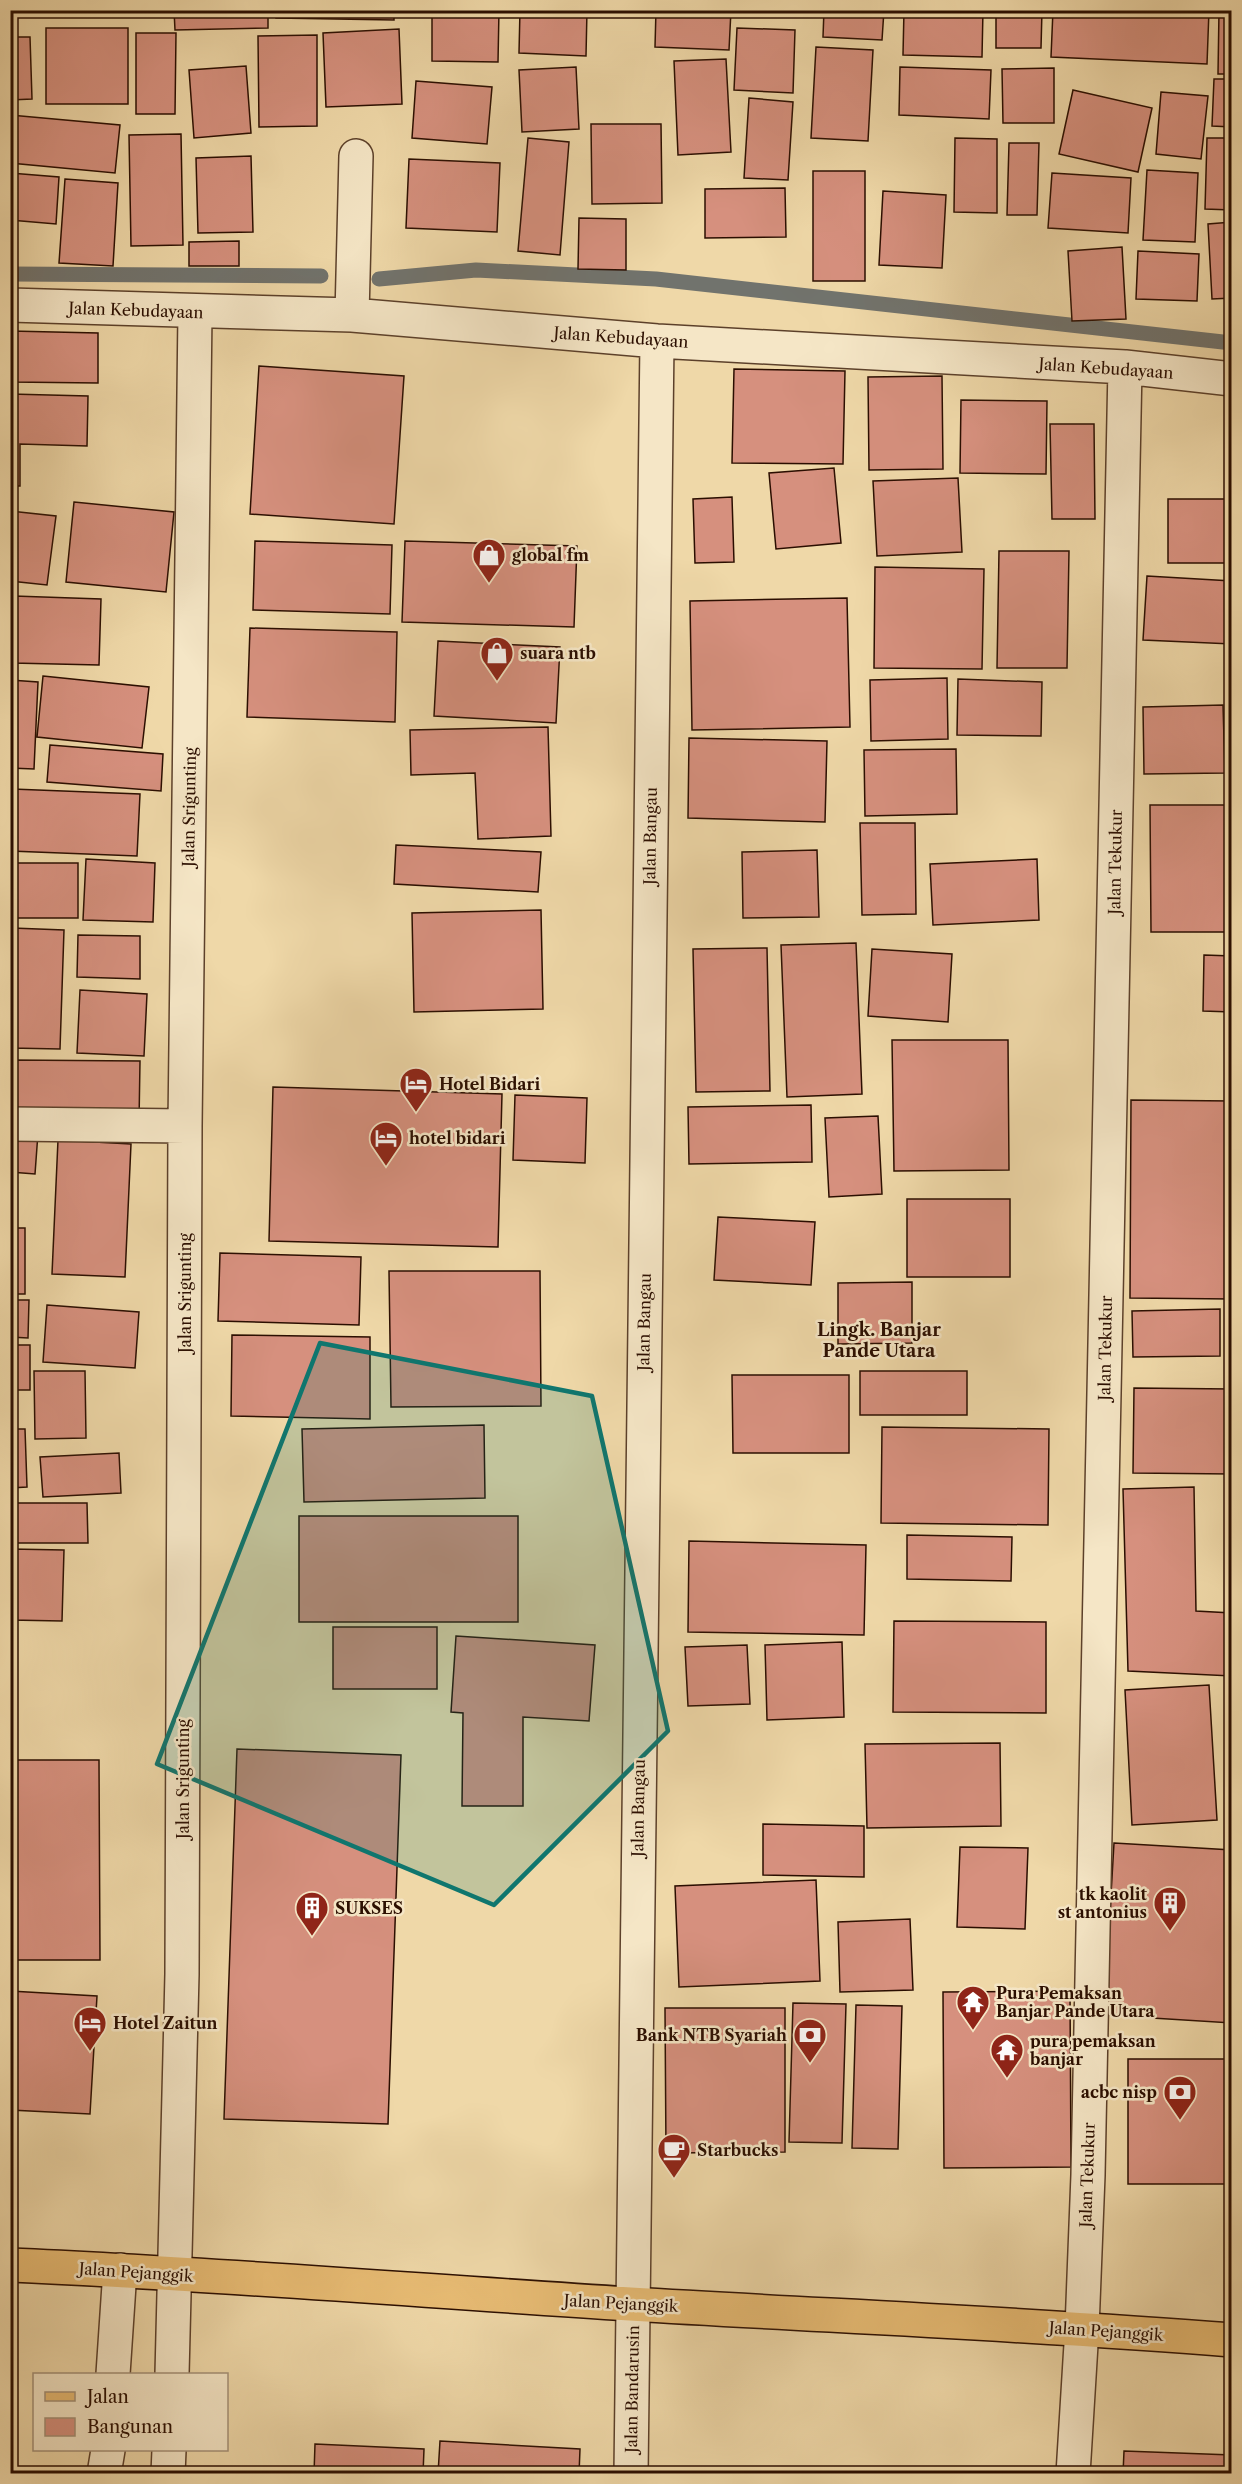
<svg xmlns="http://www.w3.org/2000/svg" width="1242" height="2484" font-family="'Libre Caslon Text',serif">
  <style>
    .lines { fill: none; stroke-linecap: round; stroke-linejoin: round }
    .stream { stroke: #71736d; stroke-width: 15 }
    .building { fill: #d6907e; stroke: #2b0e00; stroke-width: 1.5 }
    .minor-casing { stroke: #5c402a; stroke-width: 36 }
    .major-casing { stroke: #2b0e00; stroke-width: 36 }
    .minor { stroke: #f5e6c6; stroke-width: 33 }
    .major { stroke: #e8bc74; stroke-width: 33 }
    .marked { fill: #0f766e; fill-opacity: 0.2; stroke: #0f766e; stroke-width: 4.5; stroke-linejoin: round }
    .labels { text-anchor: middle; stroke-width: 5; stroke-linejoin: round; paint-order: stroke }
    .street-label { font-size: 16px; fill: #2b0e00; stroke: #f5e6c6 }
    .poi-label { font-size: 16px; font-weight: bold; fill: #2b0e00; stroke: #f5e6c6; text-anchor: start }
    .neighbourhood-label { font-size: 18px; font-weight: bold; fill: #2b0e00; stroke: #f5e6c6 }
  </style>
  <rect width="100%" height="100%" fill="#efd8a8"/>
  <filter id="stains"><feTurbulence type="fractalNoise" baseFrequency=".00333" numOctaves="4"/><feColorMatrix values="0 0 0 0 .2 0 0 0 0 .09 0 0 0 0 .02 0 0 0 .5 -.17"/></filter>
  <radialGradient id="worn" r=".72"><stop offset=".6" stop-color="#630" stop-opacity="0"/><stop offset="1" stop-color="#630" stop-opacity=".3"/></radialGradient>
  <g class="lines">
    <!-- stream -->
    <path class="stream" d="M10 274 321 276
      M379 279 476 270 656 279 1232 343"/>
  </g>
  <!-- building -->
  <path class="building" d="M45 10H130L131 16 45 17Z
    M174 10H268V28L175 30Z
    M276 10H394V20L276 18Z
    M432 10H499L498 62 432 61Z
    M520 10H587L586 56 519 53Z
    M656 10H731L729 50 655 47Z
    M824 10H884L882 40 823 37Z
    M904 10H983L982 57 903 55Z
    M996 10H1042L1041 48H996Z
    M1053 10H1209L1207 64 1051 57Z
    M1219 11 1232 12V74H1218Z
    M46 28H128V104H46Z
    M737 28 795 30 793 93 734 90Z
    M399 29 402 104 326 107 323 33Z
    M136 33H176L175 114H136Z
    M317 35V126L259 127 258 36Z
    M10 37H30L32 99 10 100Z
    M816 47 873 50 868 141 811 138Z
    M726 59 731 152 678 155 674 61Z
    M246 66 251 133 194 138 189 70Z
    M576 67 579 129 522 132 519 70Z
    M900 67 991 70 989 119 899 115Z
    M1054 68V123H1003L1002 69Z
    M1214 79H1232V127L1212 126Z
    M416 81 492 87 487 144 412 138Z
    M1073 90 1152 108 1138 172 1059 154Z
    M1161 92 1208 96 1201 159 1156 154Z
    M749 98 793 102 788 180 744 178Z
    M10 115 120 125 115 173 10 163Z
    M591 124H661L662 203 592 204Z
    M181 134 183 245 131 246 129 135Z
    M528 138 569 142 560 255 518 251Z
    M955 138 997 139V213L954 212Z
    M1207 138H1232V210L1205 209Z
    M1009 143H1039L1037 215H1007Z
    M251 156 253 232 198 233 196 158Z
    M409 159 500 163 497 232 406 228Z
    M1147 170 1198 173 1195 242 1143 240Z
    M813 171H865V281H813Z
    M10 173 59 177 56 224 10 220Z
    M1052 173 1131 178 1128 233 1048 228Z
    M65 179 118 183 113 266 59 263Z
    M785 188 786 237 705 238V189Z
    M883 191 946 195 942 268 879 265Z
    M579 218 626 219V270L578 269Z
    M1232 222V298L1212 299 1208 224Z
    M239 241V266H189V242Z
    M1122 247 1126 319 1072 321 1068 251Z
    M1138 251 1199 254 1197 301 1136 299Z
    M10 331 98 333V383L10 382Z
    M259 366 404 376 394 524 250 514Z
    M734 369 845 371 843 464 732 463Z
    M942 376 943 469 869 470 868 377Z
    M10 394 88 396 87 446 20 444V486H10Z
    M961 400 1047 401 1046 474 960 473Z
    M1050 424H1094L1095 519H1052Z
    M834 468 841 543 776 549 769 473Z
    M958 478 962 552 877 556 873 481Z
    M732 497 734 562 695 563 693 499Z
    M1168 499H1232V563H1168Z
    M74 502 174 512 166 592 66 582Z
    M10 511 56 516 47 585 10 581Z
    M255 541 392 545 390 614 253 610Z
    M405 541 577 546 574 627 402 622Z
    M999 551H1069L1067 668H997Z
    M875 567 984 569 982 669 874 668Z
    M1147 576 1232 581V644L1143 640Z
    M14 596 101 599 99 665 12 663Z
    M847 598 850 727 692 730 690 601Z
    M250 628 397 632 395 722 247 717Z
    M438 641 560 647 556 723 434 716Z
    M43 676 149 687 142 748 37 737Z
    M947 678 948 739 871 741 870 680Z
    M958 679 1042 682 1041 736 957 735Z
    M10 680 38 682 34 769 10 768Z
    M1223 705 1225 773 1144 774 1143 707Z
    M548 727 551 836 478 839 475 773 411 775 410 730Z
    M689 738 827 741 825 822 688 818Z
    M50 745 163 754 161 791 47 782Z
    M956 749 957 814 865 816 864 750Z
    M12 789 140 794 137 856 10 851Z
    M1150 805H1232V932H1151Z
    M860 823H915L916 914 862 915Z
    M396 845 541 852 538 892 394 884Z
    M817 850 819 917 743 918 742 852Z
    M86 859 155 863 153 922 83 920Z
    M1037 859 1039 920 933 925 930 864Z
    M10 863H78V918H10Z
    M541 910 543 1009 414 1012 412 913Z
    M12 928 64 930 60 1049 10 1048Z
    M78 935 140 936V979L77 977Z
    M856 943 862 1094 787 1097 781 945Z
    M767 948 770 1091 696 1092 693 949Z
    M872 949 952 954 948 1022 868 1016Z
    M1204 955 1232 956V1012L1203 1011Z
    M80 990 147 994 144 1056 77 1053Z
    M892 1040H1008L1009 1170 894 1171Z
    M10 1060 140 1061 139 1122 10 1121Z
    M273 1087 502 1094 498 1247 269 1241Z
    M515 1095 587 1098 585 1163 513 1160Z
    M1131 1100 1232 1101V1299L1130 1298Z
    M811 1105 812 1162 689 1164 688 1107Z
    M878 1116 882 1194 829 1197 825 1118Z
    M10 1131 38 1133 35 1174 10 1172Z
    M58 1140 131 1144 125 1277 52 1274Z
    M907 1199H1010V1277H907Z
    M718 1217 815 1222 811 1285 714 1280Z
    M10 1228H25V1294H10Z
    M220 1253 361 1257 359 1325 218 1321Z
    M389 1271H540L541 1406 391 1407Z
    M912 1282V1343L838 1344V1283Z
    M10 1300H29L28 1338 10 1337Z
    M47 1305 139 1312 135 1368 43 1362Z
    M1220 1309V1356L1133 1357 1132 1311Z
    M232 1335 370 1337V1419L231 1416Z
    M10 1345H30V1390H10Z
    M34 1371H85L86 1438 35 1439Z
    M860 1371H967V1415H860Z
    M732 1375H849V1453H733Z
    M1134 1388 1232 1389V1474L1133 1473Z
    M484 1425 485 1498 304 1502 302 1429Z
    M882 1427 1049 1429 1048 1525 881 1523Z
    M10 1429H25L27 1487 10 1488Z
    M119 1453 121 1493 43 1497 40 1457Z
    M1194 1487 1196 1611 1232 1613V1676L1128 1671 1123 1489Z
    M16 1503H87L88 1543H16Z
    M299 1516H518V1622H299Z
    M907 1535 1012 1537 1011 1581 907 1579Z
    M689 1541 866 1545 864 1635 688 1632Z
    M10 1549 64 1550 62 1621 10 1620Z
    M894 1621 1046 1622V1713L893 1712Z
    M333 1627H437V1689H333Z
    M456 1636 595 1645 589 1721 523 1717V1806H462L463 1713 451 1712Z
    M842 1642 844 1717 767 1720 765 1645Z
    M747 1645 750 1704 688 1706 685 1647Z
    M1209 1685 1217 1820 1132 1825 1125 1690Z
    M1000 1743 1001 1826 867 1828 865 1744Z
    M237 1749 401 1755 388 2124 224 2119Z
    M10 1760H99L100 1960H10Z
    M763 1824 864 1826V1877L763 1875Z
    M1114 1843 1232 1850V2023L1104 2015Z
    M960 1847 1028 1848 1025 1929 957 1927Z
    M816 1880 820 1981 679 1987 675 1886Z
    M910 1919 913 1990 840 1992 838 1922Z
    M10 1991 97 1996 90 2114 10 2110Z
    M1070 1991 1071 2167 944 2168 943 1992Z
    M793 2003 846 2004 842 2143 789 2142Z
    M856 2005 902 2006 898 2149 852 2148Z
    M665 2008H785V2152L666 2153Z
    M1128 2059H1232V2184H1128Z
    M440 2441 580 2449 579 2474H438Z
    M315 2444 424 2449 423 2474H314Z
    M1124 2451 1232 2455V2474H1123Z"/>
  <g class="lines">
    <!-- minor casing -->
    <g class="minor-casing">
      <path id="minor" d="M10 305 352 315 657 341 1125 367 1232 379
        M352 315 356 156
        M10 1124 185 1126
        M113 2374 120 2270
        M172 2374 182 1974 185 1126 195 312
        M104 2474 108 2450
        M168 2474 169 2450
        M631 2474 657 341
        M1073 2474 1082 2328 1088 2175 1125 367"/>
    </g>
    <!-- major casing -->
    <g class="major-casing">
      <path id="major" d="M10 2265C217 2274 424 2291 630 2304 831 2316 1031 2324 1232 2340"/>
    </g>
    <!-- minor -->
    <use href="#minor" class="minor"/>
    <!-- major -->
    <use href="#major" class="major"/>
  </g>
  <!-- marked area -->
  <path class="marked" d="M320 1343 592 1396 668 1731 494 1905 157 1764Z"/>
  <!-- icons -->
  <defs>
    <g id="shop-pin" transform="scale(1.725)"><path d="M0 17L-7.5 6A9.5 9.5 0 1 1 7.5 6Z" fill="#8f2418" stroke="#f5e6c6"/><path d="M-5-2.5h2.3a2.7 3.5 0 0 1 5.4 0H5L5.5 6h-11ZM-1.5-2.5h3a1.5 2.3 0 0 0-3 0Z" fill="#fff"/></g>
    <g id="hotel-pin" transform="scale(1.725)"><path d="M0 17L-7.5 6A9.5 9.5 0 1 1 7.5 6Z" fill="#8f2418" stroke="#f5e6c6"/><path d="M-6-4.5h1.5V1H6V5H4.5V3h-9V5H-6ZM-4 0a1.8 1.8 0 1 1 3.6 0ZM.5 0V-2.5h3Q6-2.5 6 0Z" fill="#fff"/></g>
    <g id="building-pin" transform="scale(1.725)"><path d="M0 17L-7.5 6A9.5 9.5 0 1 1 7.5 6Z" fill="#8f2418" stroke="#f5e6c6"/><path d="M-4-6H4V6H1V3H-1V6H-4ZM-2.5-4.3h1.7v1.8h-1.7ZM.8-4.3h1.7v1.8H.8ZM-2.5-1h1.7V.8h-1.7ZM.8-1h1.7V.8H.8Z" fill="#fff"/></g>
    <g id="temple-pin" transform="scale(1.725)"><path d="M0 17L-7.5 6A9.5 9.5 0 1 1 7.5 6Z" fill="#8f2418" stroke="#f5e6c6"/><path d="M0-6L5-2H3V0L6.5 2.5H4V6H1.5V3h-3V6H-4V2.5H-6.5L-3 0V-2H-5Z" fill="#fff"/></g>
    <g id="bank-pin" transform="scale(1.725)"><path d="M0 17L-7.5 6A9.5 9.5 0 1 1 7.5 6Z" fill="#8f2418" stroke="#f5e6c6"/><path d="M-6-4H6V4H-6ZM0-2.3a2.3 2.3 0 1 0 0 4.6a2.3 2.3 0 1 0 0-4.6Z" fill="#fff"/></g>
    <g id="cafe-pin" transform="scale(1.725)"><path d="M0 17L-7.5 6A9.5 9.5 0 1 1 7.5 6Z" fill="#8f2418" stroke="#f5e6c6"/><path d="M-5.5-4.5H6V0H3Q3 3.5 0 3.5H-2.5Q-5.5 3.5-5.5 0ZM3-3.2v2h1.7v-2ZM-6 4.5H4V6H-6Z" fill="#fff"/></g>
  </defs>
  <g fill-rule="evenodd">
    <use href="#shop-pin" x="489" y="555"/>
    <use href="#shop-pin" x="497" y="653"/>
    <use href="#hotel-pin" x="416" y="1084"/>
    <use href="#hotel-pin" x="386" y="1138"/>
    <use href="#building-pin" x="1170" y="1903"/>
    <use href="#building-pin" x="312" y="1908"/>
    <use href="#temple-pin" x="973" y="2002"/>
    <use href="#hotel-pin" x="90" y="2023"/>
    <use href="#bank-pin" x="810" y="2035"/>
    <use href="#temple-pin" x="1007" y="2050"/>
    <use href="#bank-pin" x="1180" y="2092"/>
    <use href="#cafe-pin" x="674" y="2150"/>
  </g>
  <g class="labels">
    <!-- street labels -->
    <g class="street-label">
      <text transform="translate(136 310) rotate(2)" y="6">Jalan Kebudayaan</text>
      <text transform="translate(621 337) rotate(4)" y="6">Jalan Kebudayaan</text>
      <text transform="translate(1106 368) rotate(4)" y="6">Jalan Kebudayaan</text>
      <text transform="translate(189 807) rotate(-89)" y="6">Jalan Srigunting</text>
      <text transform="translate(650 836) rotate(-89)" y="6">Jalan Bangau</text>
      <text transform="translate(1115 862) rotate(-89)" y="6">Jalan Tekukur</text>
      <text transform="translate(185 1293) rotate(-90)" y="6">Jalan Srigunting</text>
      <text transform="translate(644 1322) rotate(-89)" y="6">Jalan Bangau</text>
      <text transform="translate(1105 1348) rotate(-89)" y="6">Jalan Tekukur</text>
      <text transform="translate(183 1779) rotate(-90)" y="6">Jalan Srigunting</text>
      <text transform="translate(638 1808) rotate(-89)" y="6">Jalan Bangau</text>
      <text transform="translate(1087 2175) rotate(-88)" y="6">Jalan Tekukur</text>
      <text transform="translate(136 2272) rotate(4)" y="6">Jalan Pejanggik</text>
      <text transform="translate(621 2303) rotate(3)" y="6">Jalan Pejanggik</text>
      <text transform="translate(1106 2331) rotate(4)" y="6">Jalan Pejanggik</text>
      <text transform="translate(632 2389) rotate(-89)" y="6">Jalan Bandarusin</text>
    </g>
    <!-- poi labels -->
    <g class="poi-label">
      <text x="512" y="561">global fm</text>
      <text x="520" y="659">suara ntb</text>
      <text x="439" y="1090">Hotel Bidari</text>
      <text x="409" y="1144">hotel bidari</text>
      <text x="1147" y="1900" text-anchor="end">tk kaolit<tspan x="1147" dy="18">st antonius</tspan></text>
      <text x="335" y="1914">SUKSES</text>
      <text x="996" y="1999">Pura Pemaksan<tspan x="996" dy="18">Banjar Pande Utara</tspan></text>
      <text x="113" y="2029">Hotel Zaitun</text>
      <text x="787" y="2041" text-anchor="end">Bank NTB Syariah</text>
      <text x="1030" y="2047">pura pemaksan<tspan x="1030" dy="18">banjar</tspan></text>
      <text x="1157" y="2098" text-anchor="end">acbc nisp</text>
      <text x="697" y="2156">Starbucks</text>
    </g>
    <!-- neighbourhood labels -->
    <g class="neighbourhood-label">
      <text x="879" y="1336">Lingk. Banjar<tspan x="879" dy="21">Pande Utara</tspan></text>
    </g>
  </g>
  <!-- margin -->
  <rect width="1242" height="2484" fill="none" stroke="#efd8a8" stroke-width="36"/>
  <rect x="12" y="12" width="1218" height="2460" fill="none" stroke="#2b0e00" stroke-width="3"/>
  <rect x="18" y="18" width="1206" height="2448" fill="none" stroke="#2b0e00" stroke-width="1.5"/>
  <!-- legend -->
  <rect x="33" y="2373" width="195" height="78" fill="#f5e6c6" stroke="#a49077" stroke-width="1.5"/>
  <rect x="45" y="2392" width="30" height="9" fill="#e8bc74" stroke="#a49077" stroke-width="1.5"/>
  <text x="87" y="2403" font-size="18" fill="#2b0e00">Jalan</text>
  <rect x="45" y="2418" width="30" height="18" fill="#d6907e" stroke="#a49077" stroke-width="1.5"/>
  <text x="87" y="2433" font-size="18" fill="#2b0e00">Bangunan</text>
  <rect width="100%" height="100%" filter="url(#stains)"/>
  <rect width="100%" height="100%" fill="url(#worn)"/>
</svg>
